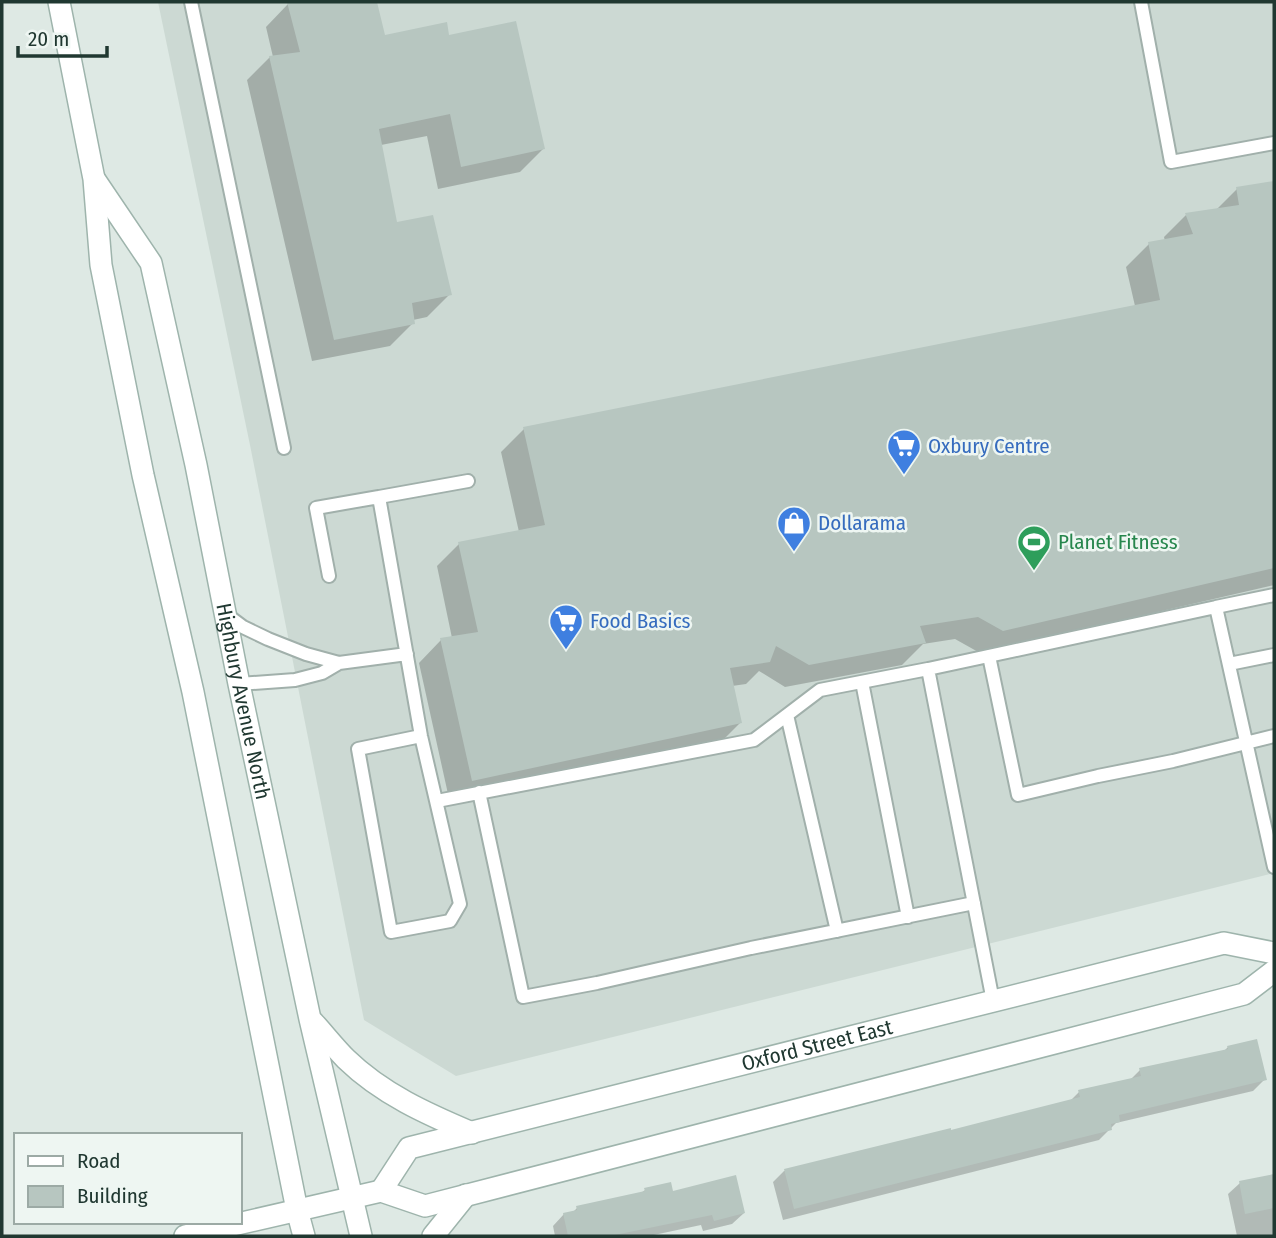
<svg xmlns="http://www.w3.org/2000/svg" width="1276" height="1238" font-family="'Fira Sans Condensed',sans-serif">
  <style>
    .built { fill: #ccd9d3 }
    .shadow { fill: #0003 }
    .building { fill: #b7c6c0 }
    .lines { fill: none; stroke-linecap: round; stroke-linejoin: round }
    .service-casing { stroke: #a1b0ab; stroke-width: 16 }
    .secondary-casing { stroke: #9eb4ac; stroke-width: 24 }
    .service { stroke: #fff; stroke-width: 12 }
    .secondary { stroke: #fff; stroke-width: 21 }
    .labels { text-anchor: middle; stroke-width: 5; stroke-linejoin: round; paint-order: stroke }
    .shop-label { font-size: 21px; fill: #366cbe; stroke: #eef6f2; text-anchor: start }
    .leisure-label { font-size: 21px; fill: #27864d; stroke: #eef6f2; text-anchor: start }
    .street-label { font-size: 21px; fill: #203831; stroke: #eef6f2 }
  </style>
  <rect width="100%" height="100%" fill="#dee9e4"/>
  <!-- built -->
  <path class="built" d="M158 2H1274V873L456 1076 364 1020 250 445Z"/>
  <!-- shadow -->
  <path class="shadow" d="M303 2H375L383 37H448L543 149 520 172 438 189 427 136 381 145 396 224 450 294 427 317 413 320V323L390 346 312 361 247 80 270 57H273L266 27 288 4Z
    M1274 183V585L980 653 955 639 923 644 902 665 785 687 759 671 746 684 732 686 741 722 718 745 450 803 419 663 441 640 452 638 437 566 459 544 519 532 501 452 524 429 1135 306 1126 267 1149 244 1165 241 1164 237 1186 215 1216 210 1237 189Z
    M1228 1047 1265 1079 1253 1091 1116 1123 1099 1140 783 1220 773 1182 784 1171 950 1132 1070 1101 1079 1092 1129 1081 1140 1070 1224 1051Z
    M1274 1176V1236H1237L1228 1194 1240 1183Z
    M645 1190 671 1193 744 1213 732 1224 703 1231 701 1225 649 1236H555L553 1226 564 1214 572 1213 577 1208 641 1193Z"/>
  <!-- building -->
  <path class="building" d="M287 2H377L385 35 447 22 449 35 516 21 545 149 461 167 450 114 379 129 397 222 433 215 452 295 412 303 415 324 334 340 269 56 300 52Z
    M1274 181V568L1003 631 978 617 920 626 926 643 809 665 776 646 770 662 730 668 742 723 472 781 440 638 478 632 458 542 545 525 523 427 1160 300 1148 242 1193 234 1185 213 1239 205 1236 187Z
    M1257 1039 1267 1080 1119 1115 1120 1122 1111 1124 1112 1130 794 1209 784 1169 951 1128V1130L1080 1097 1078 1090 1141 1076 1139 1068 1228 1049 1227 1046Z
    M1274 1174V1208L1245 1214 1239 1181Z
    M736 1175 745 1213 714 1221 712 1215 610 1236H568L563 1213 577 1210 576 1206 645 1191 644 1188 671 1182 673 1191Z"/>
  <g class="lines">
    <!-- service casing -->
    <g class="service-casing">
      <path id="service" d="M191 2 284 448
        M1141 2 1171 162 1274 143
        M329 576 316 508 379 497
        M1274 595 1216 607 1274 867
        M227 615 243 627 268 639 306 654 339 663 407 654
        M989 656 1018 795 1098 776 1173 761 1274 736
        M1229 664 1274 655
        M928 669 1216 607
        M862 682 908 917
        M239 684 295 680 322 673 339 663
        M787 715 837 931
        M421 736 358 749 391 932 450 921 460 904 421 736 379 497 468 481
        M479 792 523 997 597 983 751 948 974 903
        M437 801 754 740 820 690 928 669 993 1001"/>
    </g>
    <!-- secondary casing -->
    <g class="secondary-casing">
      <g id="secondary">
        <path d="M59 2 94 179 101 265 143 475 193 692 297 1210 304 1236"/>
        <path id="s1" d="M95 180 151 263 196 465 239 684 310 1019 361 1236"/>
        <path d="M313 1022C324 1034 334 1047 346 1059 382 1094 427 1114 472 1133"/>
        <path id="s2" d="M381 1191 409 1148 1224 943 1274 953"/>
        <path d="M185 1236 381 1191 425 1206 1244 994 1274 971"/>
        <path d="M433 1236 466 1195"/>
      </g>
    </g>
    <!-- service -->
    <use href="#service" class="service"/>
    <!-- secondary -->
    <use href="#secondary" class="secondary"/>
  </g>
  <!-- icons -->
  <defs>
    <g id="supermarket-pin" transform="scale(1.75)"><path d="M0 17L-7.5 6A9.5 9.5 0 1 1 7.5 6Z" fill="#3f7fe0" stroke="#eef6f2"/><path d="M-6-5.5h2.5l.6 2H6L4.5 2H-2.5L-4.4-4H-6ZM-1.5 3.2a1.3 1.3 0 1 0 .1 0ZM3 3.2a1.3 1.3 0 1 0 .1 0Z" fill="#fff"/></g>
    <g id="shop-pin" transform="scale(1.75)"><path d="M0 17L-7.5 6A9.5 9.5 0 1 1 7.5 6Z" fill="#3f7fe0" stroke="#eef6f2"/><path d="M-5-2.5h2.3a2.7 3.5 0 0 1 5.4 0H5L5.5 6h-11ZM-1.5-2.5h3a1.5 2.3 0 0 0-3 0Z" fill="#fff"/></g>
    <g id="stadium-pin" transform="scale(1.75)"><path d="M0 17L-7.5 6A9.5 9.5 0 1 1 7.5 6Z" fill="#2e9e5b" stroke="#eef6f2"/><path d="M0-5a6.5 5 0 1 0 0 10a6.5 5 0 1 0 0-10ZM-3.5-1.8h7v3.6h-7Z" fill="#fff"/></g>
  </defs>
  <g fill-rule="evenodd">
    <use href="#supermarket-pin" x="904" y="446"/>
    <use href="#shop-pin" x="794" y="523"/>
    <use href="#stadium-pin" x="1034" y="542"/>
    <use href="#supermarket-pin" x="566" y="621"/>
  </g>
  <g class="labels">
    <!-- shop labels -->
    <g class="shop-label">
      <text x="928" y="453">Oxbury Centre</text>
      <text x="818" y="530">Dollarama</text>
      <text x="590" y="628">Food Basics</text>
    </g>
    <!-- leisure labels -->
    <g class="leisure-label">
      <text x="1058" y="549">Planet Fitness</text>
    </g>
    <!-- street labels -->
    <g class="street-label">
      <text dy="7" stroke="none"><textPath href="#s1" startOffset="548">Highbury Avenue North</textPath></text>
      <text dy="7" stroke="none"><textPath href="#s2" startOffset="472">Oxford Street East</textPath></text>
    </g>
  </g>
  <!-- border -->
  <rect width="1276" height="1238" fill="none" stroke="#203831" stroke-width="7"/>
  <!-- legend -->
  <rect x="14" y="1133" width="228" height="91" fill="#eef6f2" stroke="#9caaa5" stroke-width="2"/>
  <rect x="28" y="1156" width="35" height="10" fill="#ffffff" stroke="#9caaa5" stroke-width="2"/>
  <text x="77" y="1168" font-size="21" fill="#203831">Road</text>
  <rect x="28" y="1186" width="35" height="21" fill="#b7c6c0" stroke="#9caaa5" stroke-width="2"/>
  <text x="77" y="1203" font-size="21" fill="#203831">Building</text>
  <!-- scale -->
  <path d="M18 46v10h89v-10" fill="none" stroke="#203831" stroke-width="3.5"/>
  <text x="28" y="46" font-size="21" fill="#203831" stroke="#eef6f2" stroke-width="5" paint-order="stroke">20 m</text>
</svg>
